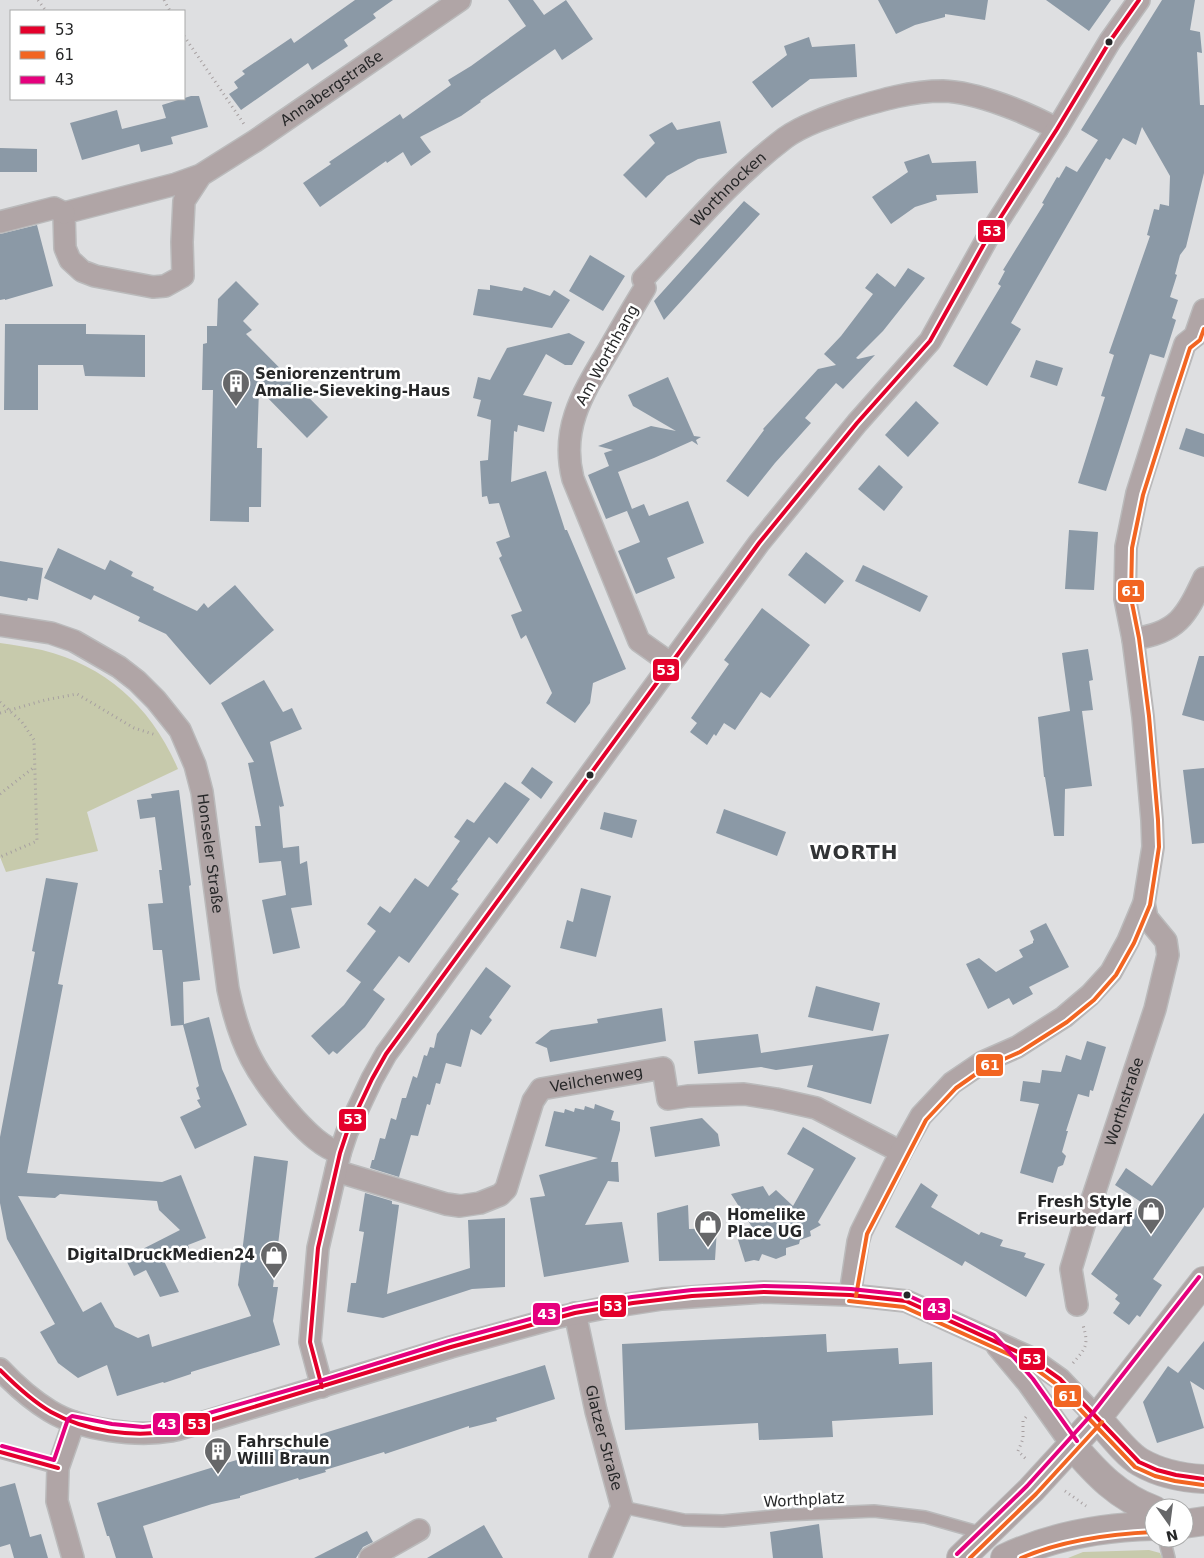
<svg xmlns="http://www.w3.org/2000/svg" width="1204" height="1558" font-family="'DejaVu Sans',sans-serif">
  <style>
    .green { fill: #c7caac }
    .building { fill: #8b99a6 }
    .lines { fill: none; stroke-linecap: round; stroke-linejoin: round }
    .lane-casing { stroke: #bababb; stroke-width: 14 }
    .street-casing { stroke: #bababb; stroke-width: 24 }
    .secondary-casing { stroke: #bababb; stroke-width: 30 }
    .path { stroke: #a69fa0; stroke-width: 3; stroke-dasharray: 1 4; stroke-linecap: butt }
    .lane { stroke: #b0a5a6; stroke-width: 11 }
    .street { stroke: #b0a5a6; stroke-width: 21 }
    .secondary { stroke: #afa4a5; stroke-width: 28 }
    .bus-1-casing { stroke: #fff; stroke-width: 8 }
    .bus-2-casing { stroke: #fff; stroke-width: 8 }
    .bus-3-casing { stroke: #fff; stroke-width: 8 }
    .bus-1 { stroke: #e4002b; stroke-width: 4 }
    .bus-2 { stroke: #f26522; stroke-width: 4 }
    .bus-3 { stroke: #e5007d; stroke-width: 4 }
    .bus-dot { fill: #262728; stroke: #fff; stroke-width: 2 }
    .labels { text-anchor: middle; stroke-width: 5; stroke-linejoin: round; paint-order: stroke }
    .street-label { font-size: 15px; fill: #262728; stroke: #fff }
    .poi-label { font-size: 15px; font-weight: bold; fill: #262728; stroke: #fff; text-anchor: start }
    .district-label { font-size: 20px; font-weight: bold; letter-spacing: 1px; fill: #323436; stroke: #fff }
    .line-badge { stroke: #fff; stroke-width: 2 }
    .badge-label { font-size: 14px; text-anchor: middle; font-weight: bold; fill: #fff }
  </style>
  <rect width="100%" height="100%" fill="#dedfe1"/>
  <!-- green -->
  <path class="green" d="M0 643C14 645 28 647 42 650 107 666 152 708 178 769L87 812 98 851 6 872 0 857Z
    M1149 1550 1160 1553 1162 1558H1068L1083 1552Z"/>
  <!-- building -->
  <path class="building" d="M355 0H393L373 14 376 18 344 40 348 46 312 70 308 63 241 110 229 94 238 88 234 82 245 74 242 71 291 38 294 43Z
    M508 0H533L544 15 566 0 593 39 562 60 555 49 480 101 481 102 461 116 420 137 431 152 411 166 403 152 387 163 386 161 320 207 303 183 331 164 329 162 400 114 403 119 451 85 448 80 471 66 526 26Z
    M878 0H988L985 20 945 14V17L915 25 896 34Z
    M1046 0H1111L1089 31Z
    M1162 0H1195L1190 30 1200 32 1202 53 1197 52 1200 105H1204V173L1186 247 1180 255 1175 274 1177 275 1170 297 1178 300 1172 318 1176 320 1164 358 1150 354 1106 491 1078 483 1105 397 1101 396 1114 355 1109 353 1150 236 1147 235 1154 209 1159 210 1160 204 1169 206 1170 176 1142 127 1136 145 1123 138 1110 160 1106 158 1011 323 1021 329 987 386 953 366 1001 286 998 284 1005 271 1003 270 1044 204 1042 203 1057 177 1059 178 1066 166 1077 172 1098 140 1081 130Z
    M809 37 812 47 855 44 857 77 810 79 772 108 752 82 787 55 784 46Z
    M191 96H199L208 127 171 137 173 144 141 152 139 144 82 160 70 123 117 110 122 129 166 118 162 105Z
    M720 121 727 153 698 159 667 176 646 198 623 175 655 143 649 135 672 122 677 130Z
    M0 148 37 149V172H0Z
    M929 154 932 163 976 161 978 193 936 195 937 200 915 207 891 224 872 197 908 172 904 162Z
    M744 201 760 214 664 320 654 301Z
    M37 225 53 286 5 300V299L0 300V234Z
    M590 255 625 276 603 311 569 291Z
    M908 268 925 278 883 331 856 358 858 359 875 355 843 389 836 383 805 418 811 423 775 463 748 497 726 481 764 430 763 429 818 369 836 365 824 354 841 336 873 294 865 288 877 273 895 287Z
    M236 281 259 304 243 321 252 330 246 334 328 417 307 438 259 389 257 448H262L261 507H249V522L210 521 213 390H202L203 344 207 343V326H217L218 299Z
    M490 285 522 291 524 287 550 296 554 290 570 300 552 328 473 315 478 289 490 290Z
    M5 324H86V334L145 335V377L85 376 83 365H38V410H4Z
    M569 333 585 342 572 365H565L546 354 523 395 552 402 544 432 518 425 517 432 514 431 511 482 546 471 565 530H567L626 669 593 683 590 703 575 723 546 703 552 693 526 635 521 639 511 615 522 611 499 558 502 556 496 542 510 537 499 503 489 504 487 496 482 497 480 461 488 460 491 420 477 416 481 400 473 398 478 377 490 380 507 348Z
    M1036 360 1063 368 1057 386 1030 377Z
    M668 377 694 436 701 437 696 440 698 445 692 441 654 458 618 472 632 509 606 519 588 475 609 466 604 453 613 450 598 446 651 426 676 431 633 406 628 395Z
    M916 401 939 423 908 457 885 435Z
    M1186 428 1204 434V457L1179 449Z
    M879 465 903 487 884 511 858 489Z
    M688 501 704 543 667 558 675 578 636 594 618 551 640 542 627 511 644 504 649 516Z
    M1069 530 1098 532 1094 590 1065 589Z
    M58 548 105 570 110 560 133 572 131 576 154 587 153 590 197 611 204 603 208 608 235 585 274 630 210 685 166 634 138 621 140 617 94 595 91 600 44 578Z
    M806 552 844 581 825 604 788 575Z
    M0 561 43 568 38 600 28 598 27 601 0 596Z
    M863 565 928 596 920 612 855 581Z
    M762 608 810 645 770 698 761 692 735 730 724 723 716 736 714 734 707 745 690 732 697 723 691 718 729 664 724 660Z
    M1088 649 1093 680 1089 681 1093 710 1082 711 1092 786 1065 789 1064 836H1054L1045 777H1044L1038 717 1070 711 1062 653Z
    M1199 656H1204V721L1182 715Z
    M264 680 283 712 292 708 302 729 270 742 284 806 280 807 279 805 283 848 299 846 300 864 307 861 312 905 291 908 300 948 273 954 262 900 286 895 281 861 259 863 255 826H261L248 763 254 762 221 703Z
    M532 767 553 782 541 799 521 783Z
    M1204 768V843L1192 844 1183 770Z
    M505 782 530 799 497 844 489 837 457 880 458 881 451 889 459 894 409 963 399 956 373 990 385 999 365 1027 337 1054 333 1051 329 1055 311 1036 344 1005 361 982 346 971 376 931 367 924 380 906 390 913 415 878 428 887 460 841 454 837 467 819 474 823Z
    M179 790 191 885 189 886 200 980 183 982 184 1024 209 1017 222 1069 247 1125 195 1149 180 1117 201 1107 197 1100 200 1099 196 1088 199 1086 183 1025 171 1026 162 950H153L148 904 163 903 159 870H162L155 817 140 819 137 800 152 798 151 794Z
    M724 809 786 832 777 856 716 833Z
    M604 812 637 820 632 838 600 829Z
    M46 878 78 883 58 984 63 985 27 1173 162 1182 181 1175 206 1238 188 1245 189 1248 164 1261 179 1292 160 1297 146 1270 134 1276 125 1258 180 1230 159 1210 157 1201 60 1194 55 1198 18 1196 83 1312 101 1302 115 1327 138 1338 149 1334 152 1347 251 1316 238 1285 254 1156 288 1161 273 1287H278L273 1321 280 1345 191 1372V1374L164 1383 163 1382 117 1396 107 1365 78 1378 58 1363 40 1332 55 1324 7 1239 0 1203V1137L35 952 32 951Z
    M581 888 611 896 596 957 560 948 567 920 573 922Z
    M1046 923 1069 967 1029 987 1033 994 1013 1005 1009 998 988 1009 966 964 979 958 996 972 1023 957 1019 950 1033 943V941L1034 940 1030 931Z
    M486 967 511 986 489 1017 492 1020 481 1035 471 1029 461 1067 446 1063 440 1084 436 1083 430 1105 427 1104 418 1136 411 1135 399 1177 370 1168 372 1160H374L380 1138 385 1139 391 1118 396 1120 402 1098H406L413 1076 417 1078 424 1055 427 1056 430 1047 434 1048 437 1034Z
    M816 986 880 1003 873 1031 808 1017Z
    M662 1008 666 1041 550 1062 547 1048 535 1043 551 1030 598 1023 597 1019Z
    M758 1034 761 1053 889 1034 871 1104 807 1087 813 1065 776 1070 761 1067 698 1074 694 1041Z
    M1087 1041 1106 1047 1093 1091 1090 1090 1089 1097 1078 1094 1066 1131H1068L1062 1152 1066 1156 1063 1165 1058 1167 1053 1183 1020 1173 1039 1104 1020 1101 1023 1081 1040 1083 1042 1070 1061 1072 1066 1055 1081 1060Z
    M595 1104 614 1111 611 1120 620 1122V1130L611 1162H618L619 1182 608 1181 585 1225 622 1222 629 1262 544 1277 530 1198 545 1196 539 1175 598 1158 545 1146 554 1111 564 1113 565 1109 574 1112 575 1108 584 1110 585 1106 594 1109Z
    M1204 1113V1207L1153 1279 1162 1285 1140 1317 1137 1315 1129 1325 1113 1313 1120 1303 1115 1299 1118 1295 1091 1274 1141 1202 1115 1185 1126 1168 1152 1186Z
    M702 1118 718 1134 720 1146 655 1157 650 1127Z
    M803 1127 856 1158 818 1222 821 1225 810 1231 811 1236 800 1240 799 1244 786 1248V1255L776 1259 762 1254 759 1261 754 1260 745 1262 734 1227H752L731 1194 763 1186 769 1196 776 1190 793 1206 814 1169 787 1154Z
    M921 1183 938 1195 931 1207 979 1235 981 1232 1003 1240 1000 1246 1026 1253 1024 1257 1045 1264 1026 1297 965 1261 962 1266 895 1227Z
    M365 1193 392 1201V1204L399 1205 387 1294 470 1268 468 1220 505 1218V1287L472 1289 383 1318 347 1312 351 1283H356L364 1232 359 1231Z
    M688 1205 689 1229 717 1228 715 1260 659 1261 657 1213Z
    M826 1334 827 1352 898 1348 899 1364 932 1362 933 1415 832 1421 833 1437 759 1440 758 1423 625 1430 622 1344Z
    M1204 1341V1390L1190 1381 1204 1428 1157 1443 1143 1402 1168 1366 1178 1373Z
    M545 1365 555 1399 496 1418 497 1421 469 1428V1426L385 1454 384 1452 325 1470 326 1472 299 1480 298 1478 240 1496V1498L212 1504 143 1526 153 1558H116L109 1536H107L97 1503Z
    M15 1483 30 1537 41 1534 48 1558H14L10 1544 0 1547V1487Z
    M819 1524 823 1558H773L770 1532Z
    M484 1525 503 1558H427Z
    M367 1531 373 1542 363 1547 356 1558H314Z"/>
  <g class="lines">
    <!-- lane casing -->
    <g class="lane-casing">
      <path id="lane" d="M0 1452 58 1468
        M622 1507 684 1520 723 1521 784 1515 874 1511 925 1517 985 1534
        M1164 1538 1169 1558"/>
    </g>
    <!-- street casing -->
    <g class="street-casing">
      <g id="street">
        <path id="s1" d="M201 175 184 201 182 242 183 276 165 286 153 287 95 276 82 271 70 260 65 248 64 213 176 184 201 175 255 141 460 0"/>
        <path d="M0 222 54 208 64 213"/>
        <path id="s2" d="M643 279C688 231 732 178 785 138 803 125 830 116 851 109 881 100 911 91 943 91 977 92 1028 113 1057 129"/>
        <path d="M645 288C632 309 620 330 608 351 583 393 560 428 573 479L639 641 670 663"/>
        <path id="s3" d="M0 625 51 633 74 641 119 667 137 681 156 700 180 730 195 765 202 792 228 989C240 1046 256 1075 295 1119 308 1133 322 1147 340 1153"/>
        <path d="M1133 639C1178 633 1186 616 1204 578"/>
        <path id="s4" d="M336 1171 446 1204 460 1206 480 1203 500 1195 506 1189 533 1101 541 1089 663 1068 668 1099 688 1096 744 1094 776 1099 816 1108 901 1152"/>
        <path d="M850 1295 858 1242 861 1232 901 1152 921 1116 952 1083 983 1062 1017 1047 1064 1017 1090 995 1111 972 1128 941 1144 903 1153 847 1152 820 1143 717 1133 639 1125 599 1126 547 1137 493 1167 398 1185 344 1195 336 1204 310"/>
        <path id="s5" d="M1077 1305 1071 1269 1087 1215 1155 1009 1168 955 1166 941 1147 918 1144 903"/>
        <path id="s6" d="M575 1313 596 1411 622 1507 600 1558"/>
        <path d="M997 1346 1028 1383 1072 1445"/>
        <path d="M0 1369C15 1385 32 1400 50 1411 81 1430 136 1437 171 1431 181 1429 191 1425 201 1423L451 1347 559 1317 604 1308 662 1299 764 1292 850 1295 906 1301 1029 1357 1060 1379 1097 1418"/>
        <path d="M322 1387 310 1342 318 1248 340 1153 347 1132 372 1079 386 1054 759 543 857 423 930 341 988 237 1057 129 1110 41 1139 0"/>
        <path d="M73 1558 57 1501 58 1468 74 1422"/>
        <path d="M370 1558 419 1530"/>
      </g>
    </g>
    <!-- secondary casing -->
    <g class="secondary-casing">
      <path id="secondary" d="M1097 1418C1108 1430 1126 1454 1140 1462 1159 1473 1183 1478 1204 1479
        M1072 1445C1096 1473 1118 1497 1154 1510
        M1184 1524 1204 1521
        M961 1558 1031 1490 1097 1418 1204 1281
        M1005 1558C1052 1536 1102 1527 1154 1526"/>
    </g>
    <!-- path -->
    <path class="path" d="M38 0 46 11
      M164 0 170 11
      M184 36 244 124
      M0 702 22 722 34 740 37 841 0 857
      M0 713 45 700 77 694 134 728 156 735
      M0 794 33 768
      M1073 1363C1086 1348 1089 1345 1083 1325
      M1026 1417 1023 1421V1439L1018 1451 1027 1460
      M1065 1491 1086 1506"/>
    <!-- lane -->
    <use href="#lane" class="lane"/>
    <!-- street -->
    <use href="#street" class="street"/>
    <!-- secondary -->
    <use href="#secondary" class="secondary"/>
    <!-- bus-1 casing -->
    <g class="bus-1-casing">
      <path id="bus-1" d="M0 1370C15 1385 32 1401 51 1412 85 1431 132 1438 171 1431 181 1429 191 1425 201 1423L451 1347 575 1313 633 1303 692 1296 764 1292 850 1295 906 1301 1029 1357 1060 1379 1139 1462 1157 1470 1176 1475 1204 1479
        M322 1387 310 1342 318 1248 340 1153 347 1132 372 1079 386 1054 759 543 857 423 930 341 988 237 1057 129 1110 41 1139 0
        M0 1452 58 1468"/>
    </g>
    <!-- bus-2 casing -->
    <g class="bus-2-casing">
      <path id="bus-2" d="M856 1296 867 1234 926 1120 956 1088 986 1067 1020 1052 1067 1022 1094 1000 1116 975 1134 943 1150 905 1159 847 1158 820 1149 716 1139 638 1131 598 1132 548 1143 495 1173 400 1190 348 1200 340 1204 329
        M849 1301 904 1307 1026 1362 1056 1384 1135 1467 1155 1476 1175 1481 1203 1485
        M970 1558 1036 1494 1102 1422
        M1021 1558C1063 1540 1109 1534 1154 1532"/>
    </g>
    <!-- bus-3 casing -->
    <g class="bus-3-casing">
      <path id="bus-3" d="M2 1446 54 1460 68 1419 72 1416 112 1424 143 1427 171 1424 320 1381 449 1341 574 1307 632 1297 692 1290 764 1286 807 1287 851 1289 907 1295 994 1335 1033 1379 1077 1441
        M957 1554 1027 1486 1092 1414 1199 1277"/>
    </g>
    <!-- bus-1 -->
    <use href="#bus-1" class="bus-1"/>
    <!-- bus-2 -->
    <use href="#bus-2" class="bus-2"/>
    <!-- bus-3 -->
    <use href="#bus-3" class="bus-3"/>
  </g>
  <!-- icons -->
  <defs>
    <g id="building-pin" transform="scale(1.4375)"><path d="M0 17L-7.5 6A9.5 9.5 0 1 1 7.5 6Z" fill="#666769" stroke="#fff"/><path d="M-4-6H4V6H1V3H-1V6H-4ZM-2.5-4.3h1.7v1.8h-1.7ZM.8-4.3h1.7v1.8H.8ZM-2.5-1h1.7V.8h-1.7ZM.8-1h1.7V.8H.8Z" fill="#fff"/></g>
    <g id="shop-pin" transform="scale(1.4375)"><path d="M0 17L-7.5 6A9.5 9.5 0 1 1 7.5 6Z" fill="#666769" stroke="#fff"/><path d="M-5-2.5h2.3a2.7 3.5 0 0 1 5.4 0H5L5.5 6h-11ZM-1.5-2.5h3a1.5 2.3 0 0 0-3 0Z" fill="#fff"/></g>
  </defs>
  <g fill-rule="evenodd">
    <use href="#building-pin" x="236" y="383"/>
    <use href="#shop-pin" x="1151" y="1211"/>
    <use href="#shop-pin" x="708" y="1224"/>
    <use href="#shop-pin" x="274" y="1255"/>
    <use href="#building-pin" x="218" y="1451"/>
  </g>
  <!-- markers -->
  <g class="bus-dot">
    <circle cx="1109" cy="42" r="4.5"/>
    <circle cx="590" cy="775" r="4.5"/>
    <circle cx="907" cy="1295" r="4.5"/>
  </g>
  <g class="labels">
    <!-- street labels -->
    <g class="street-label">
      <text dy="5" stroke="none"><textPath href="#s1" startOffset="575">Annabergstraße</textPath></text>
      <text dy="5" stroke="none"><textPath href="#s2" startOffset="124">Worthnocken</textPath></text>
      <text transform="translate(607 355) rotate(-61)" y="5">Am Worthhang</text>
      <text dy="5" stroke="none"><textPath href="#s3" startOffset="344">Honseler Straße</textPath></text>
      <text dy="5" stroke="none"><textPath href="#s4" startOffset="342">Veilchenweg</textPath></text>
      <text dy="5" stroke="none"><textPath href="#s5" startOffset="212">Worthstraße</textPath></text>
      <text dy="5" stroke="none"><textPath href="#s6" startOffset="128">Glatzer Straße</textPath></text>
      <text transform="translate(804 1500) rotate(-3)" y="5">Worthplatz</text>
    </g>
    <!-- poi labels -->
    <g class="poi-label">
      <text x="255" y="379">Seniorenzentrum<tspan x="255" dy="17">Amalie-Sieveking-Haus</tspan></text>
      <text x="1132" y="1207" text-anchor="end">Fresh Style<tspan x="1132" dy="17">Friseurbedarf</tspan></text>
      <text x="727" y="1220">Homelike<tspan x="727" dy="17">Place UG</tspan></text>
      <text x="255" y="1260" text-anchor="end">DigitalDruckMedien24</text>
      <text x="237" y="1447">Fahrschule<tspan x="237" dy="17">Willi Braun</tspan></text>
    </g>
    <!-- district labels -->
    <g class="district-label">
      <text x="854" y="859">WORTH</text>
    </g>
  </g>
  <g class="line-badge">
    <rect x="977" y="219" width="29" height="24" rx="5" fill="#e4002b"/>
    <rect x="1117" y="579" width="28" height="24" rx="5" fill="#f26522"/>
    <rect x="652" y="658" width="28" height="24" rx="5" fill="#e4002b"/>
    <rect x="975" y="1053" width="29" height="24" rx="5" fill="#f26522"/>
    <rect x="338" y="1108" width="29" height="24" rx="5" fill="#e4002b"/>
    <rect x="599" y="1294" width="28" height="24" rx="5" fill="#e4002b"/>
    <rect x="922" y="1297" width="29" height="24" rx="5" fill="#e5007d"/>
    <rect x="532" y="1302" width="29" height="24" rx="5" fill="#e5007d"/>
    <rect x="1018" y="1347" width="28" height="24" rx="5" fill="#e4002b"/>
    <rect x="1053" y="1384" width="29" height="24" rx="5" fill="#f26522"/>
    <rect x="182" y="1412" width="29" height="24" rx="5" fill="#e4002b"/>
    <rect x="152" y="1412" width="29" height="24" rx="5" fill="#e5007d"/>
  </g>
  <g class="badge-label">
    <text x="992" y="236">53</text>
    <text x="1131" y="596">61</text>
    <text x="666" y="675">53</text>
    <text x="990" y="1070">61</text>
    <text x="353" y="1124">53</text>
    <text x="613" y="1311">53</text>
    <text x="937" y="1313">43</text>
    <text x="547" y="1319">43</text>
    <text x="1032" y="1364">53</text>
    <text x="1068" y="1401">61</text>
    <text x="197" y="1429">53</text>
    <text x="167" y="1429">43</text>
  </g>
  <!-- legend -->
  <rect x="10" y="10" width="175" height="90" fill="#ffffff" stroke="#a8a9a9"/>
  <rect x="20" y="26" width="25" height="8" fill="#e4002b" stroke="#a8a9a9"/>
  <text x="55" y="35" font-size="15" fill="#262728">53</text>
  <rect x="20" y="51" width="25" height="8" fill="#f26522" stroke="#a8a9a9"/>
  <text x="55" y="60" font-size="15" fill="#262728">61</text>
  <rect x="20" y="76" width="25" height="8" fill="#e5007d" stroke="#a8a9a9"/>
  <text x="55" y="85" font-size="15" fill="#262728">43</text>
  <!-- north arrow -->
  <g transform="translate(1169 1523) rotate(166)"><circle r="24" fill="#ffffff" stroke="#a8a9a9"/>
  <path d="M0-4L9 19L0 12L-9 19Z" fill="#666769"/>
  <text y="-8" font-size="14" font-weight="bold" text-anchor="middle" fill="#262728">N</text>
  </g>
</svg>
